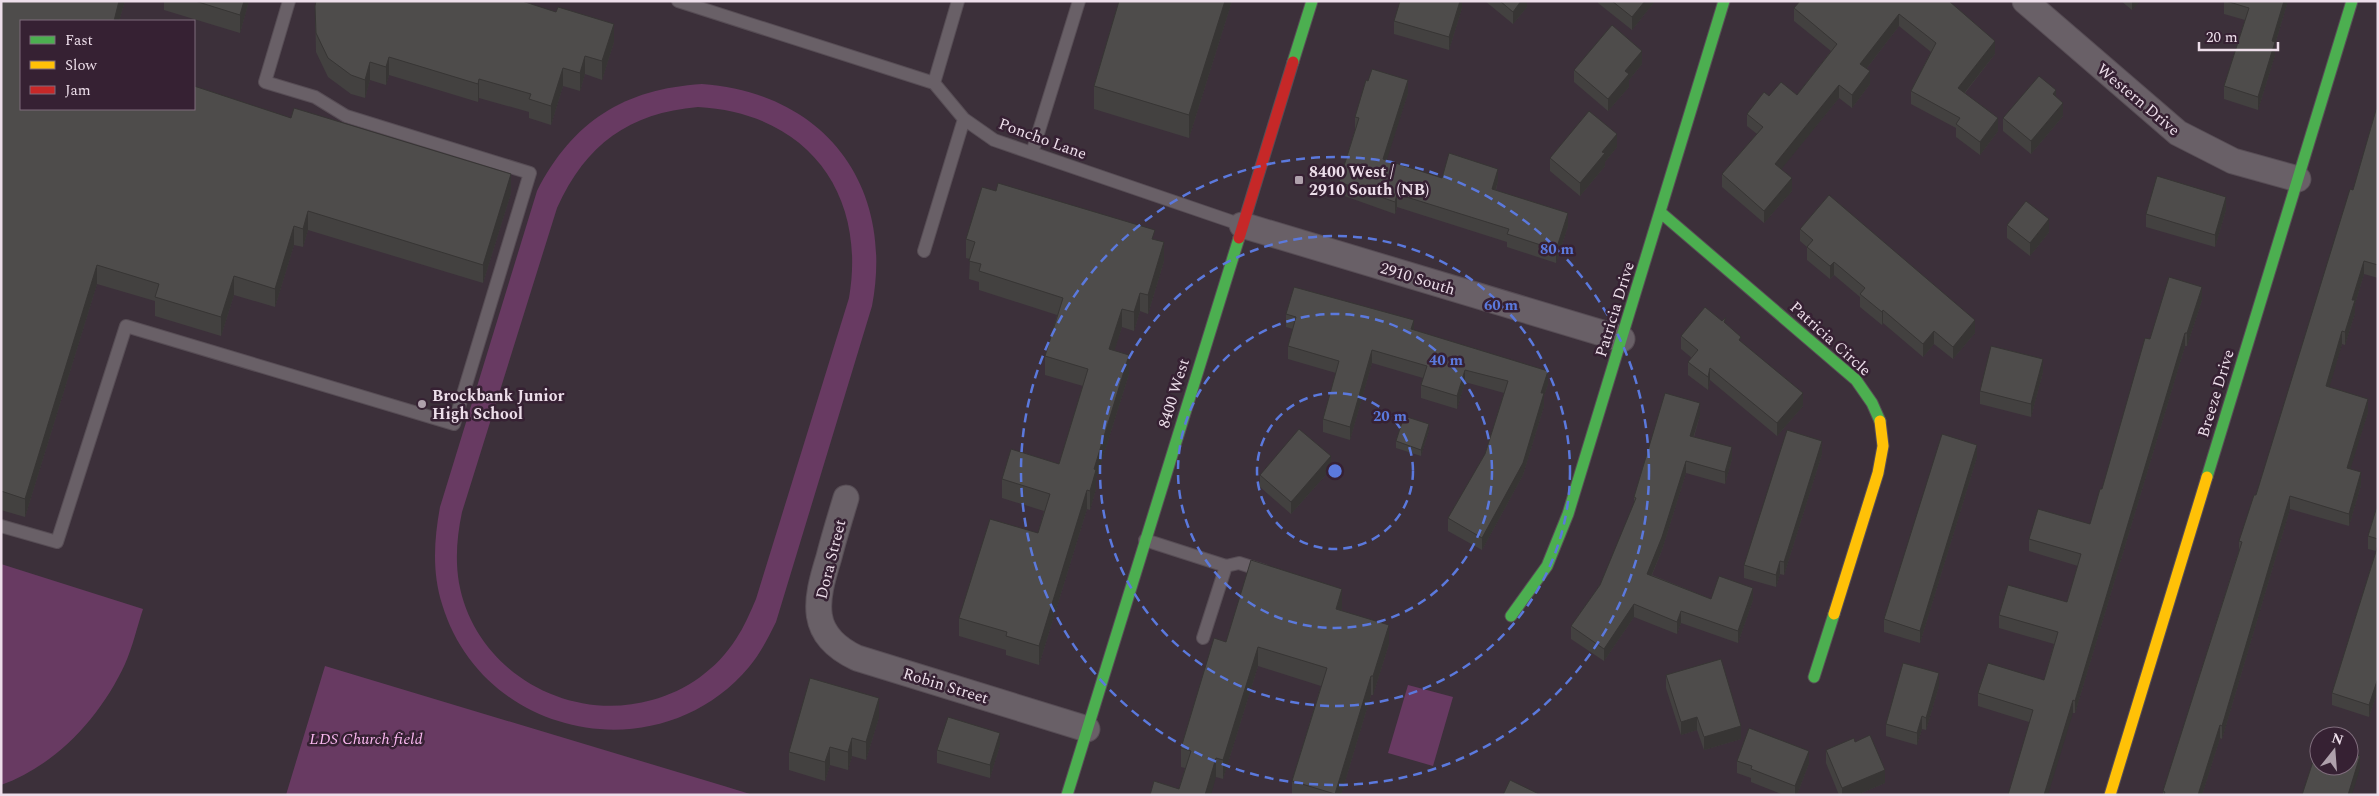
<svg xmlns="http://www.w3.org/2000/svg" width="2379" height="796" font-family="Spectral,serif">
  <style>
    .green { fill: #683a62; fill-rule: evenodd }
    .lines { fill: none; stroke-linecap: round; stroke-linejoin: round }
    .lane-casing { stroke: #574d55; stroke-width: 14 }
    .street-casing { stroke: #574d55; stroke-width: 27 }
    .fast-casing { stroke: #574d55; stroke-width: 13 }
    .slow-casing { stroke: #574d55; stroke-width: 13 }
    .jam-casing { stroke: #574d55; stroke-width: 13 }
    .lane { stroke: #696067; stroke-width: 12 }
    .street { stroke: #696067; stroke-width: 25 }
    .fast { stroke: #4caf50; stroke-width: 11 }
    .slow { stroke: #ffc107; stroke-width: 11 }
    .jam { stroke: #c62828; stroke-width: 11 }
    .wall { fill: #434140 }
    .shaded-wall { fill: #373534 }
    .building { fill: #4e4c4b; stroke: #373534 }
    .ring { fill: none; stroke: #5b79dd; stroke-width: 2.5; stroke-dasharray: 9 6 }
    .poi-dot { fill: #afa1ac; stroke: #362133; stroke-width: 2 }
    .labels { text-anchor: middle; stroke-width: 5; stroke-linejoin: round; paint-order: stroke }
    .street-label { font-size: 16px; fill: #eddeea; stroke: #362133 }
    .poi-label { font-size: 16px; font-weight: bold; fill: #eddeea; stroke: #362133; text-anchor: start }
    .park-label { font-size: 16px; font-style: italic; fill: #fab8f0; stroke: #362133 }
    .centre { fill: #5b79dd; stroke: #362133; stroke-width: 2.5 }
    .ring-label { font-size: 15px; text-anchor: middle; font-weight: bold; fill: #5b79dd; stroke: #362133; stroke-width: 5; stroke-linejoin: round; paint-order: stroke }
  </style>
  <rect width="100%" height="100%" fill="#3c303a"/>
  <!-- green -->
  <path class="green" d="M702 84C824 93 895 185 872 306L776 622C768 638 760 654 749 667 659 774 482 738 442 604 432 572 434 540 440 507L537 191C573 121 624 89 702 84ZM698 107C807 113 867 193 849 298L756 599C750 613 744 627 736 639 717 669 686 691 652 700 568 724 475 671 459 583 455 559 457 536 462 512L557 208C586 144 629 113 698 107Z
    M1 564 143 609C137 627 133 646 125 664 101 716 57 765 1 785Z
    M325 666 724 786 753 795H286Z
    M1408 685 1453 697 1433 766 1388 753Z"/>
  <g class="lines">
    <!-- lane casing -->
    <g class="lane-casing">
      <path id="lane" d="M678 1 934 83 964 119 994 140 1242 225
        M934 83 958 1
        M1032 153 1079 1
        M924 251 964 119
        M1 526 57 542 126 326 454 424 530 173 346 116 315 97 265 82 289 1
        M1145 540 1226 566 1203 638
        M1226 566 1239 563 1264 571"/>
    </g>
    <!-- street casing -->
    <g class="street-casing">
      <path id="street" d="M2025 1 2178 133 2233 161 2298 179
        M1242 225 1622 339
        M846 498C840 518 834 537 829 557 815 602 808 635 857 658L1087 729"/>
    </g>
    <!-- fast casing -->
    <g class="fast-casing">
      <path id="fast" d="M1293 62 1312 1
        M1660 212 1856 380 1872 403 1880 421
        M2207 477 2352 1
        M1511 616 1547 566 1568 514 1724 1
        M1814 677 1834 614
        M1067 795 1239 238"/>
    </g>
    <!-- slow casing -->
    <g class="slow-casing">
      <path id="slow" d="M1834 614 1878 473 1883 446 1880 421
        M2110 795 2207 477"/>
    </g>
    <!-- jam casing -->
    <g class="jam-casing">
      <path id="jam" d="M1239 238 1293 62"/>
    </g>
    <!-- lane -->
    <use href="#lane" class="lane"/>
    <!-- street -->
    <use href="#street" class="street"/>
    <!-- fast -->
    <use href="#fast" class="fast"/>
    <!-- slow -->
    <use href="#slow" class="slow"/>
    <!-- jam -->
    <use href="#jam" class="jam"/>
  </g>
  <!-- wall -->
  <path class="wall" d="M1 1H125L119 21H21V109L511 193 483 283 308 230 303 247 294 245 275 307 234 295 221 336 155 316V301L97 284 25 517 1 510Z
    M164 1H249L240 33 164 10Z
    M1119 1H1232L1189 138 1094 109V86Z
    M1462 1V8L1449 50 1394 34V21Z
    M1485 1H1527V7L1513 24Z
    M1598 1H1655L1632 30 1598 3Z
    M1949 1 1995 54 1965 93 1998 131 1980 155 1956 137V128L1911 104V91L1931 52 1899 26 1867 68 1870 84 1852 108 1839 98 1781 169 1792 191 1764 223 1722 187V174L1757 134 1747 126V114L1769 96 1797 95 1831 51 1794 21V8Z
    M2121 1H2140L2132 10Z
    M2224 1H2288L2275 44V55L2258 110 2224 99V86L2245 20 2224 14Z
    M315 6 614 42 602 80 585 74 580 91 563 86 551 125 529 118V112L479 98 478 102 389 75 386 85 370 80 365 98 351 94 328 77 316 52Z
    M1642 64 1629 80V87L1608 111 1574 82V70Z
    M1408 93 1386 161 1442 178 1498 181 1496 190 1568 226 1556 263 1507 247V242L1397 207 1395 214 1339 194V182L1355 130V117Z
    M2378 103V278L2364 274 2355 304V313L2345 345 2342 344 2329 387 2368 412 2350 469 2361 485 2349 526 2290 509 2222 739 2220 738 2202 795H2163V791L2239 550V541L2256 495 2353 190Z
    M2063 116 2031 154 2003 131V118Z
    M1617 147 1605 162V166L1580 196 1550 171V158Z
    M2226 210 2215 247 2146 227V214Z
    M2007 225 2049 232 2030 256 2007 238Z
    M1800 229 1975 333 1953 359 1934 344 1923 357 1883 323 1882 325 1860 307V297L1834 275 1830 279 1807 260V247L1800 241Z
    M966 239H1155L1164 261 1148 314 1140 311 1134 331 1122 327 1114 351 1129 374 1096 479V489L1090 510 1087 509 1039 665 1006 655V650L959 636V618L1038 533 1044 511 1002 498V479L1059 464 1083 386 1045 375V356L1057 315 979 290V282L969 279 970 259 966 258Z
    M2202 300 2187 346H2185L2075 713H2073L2029 722 1978 706V693L2044 680 2054 644 1999 628V615L2067 602 2078 566 2029 551V539L2090 524 2102 489 2150 339Z
    M1286 314 1414 330 1548 384 1544 396V406L1523 475 1482 550 1448 531V518L1485 454 1504 393 1465 382 1457 409 1421 398V385L1423 378 1372 363 1350 440 1323 432V419L1336 373 1288 359V346L1293 329 1286 327Z
    M1726 324 1741 342 1803 406 1777 436 1710 380 1708 390 1688 375V362L1692 358 1681 349V336Z
    M2043 372 2031 417 1980 404V391Z
    M1700 415 1694 437 1732 459 1725 484 1686 473 1662 550 1652 575 1711 599 1753 600 1738 643 1681 623 1677 634 1634 617 1604 661 1571 639V626L1600 585 1634 504V497Z
    M1429 430 1421 456 1396 448V441Z
    M1822 454 1784 575 1780 574 1776 587 1744 578V565Z
    M1977 457 1920 643 1884 632V619Z
    M1331 469 1291 514 1260 487V475Z
    M2378 503V690L2369 717 2332 705V693L2376 551 2368 549V536Z
    M1342 608 1341 610 1389 644 1373 695H1371L1341 795H1292V781L1321 686 1258 666 1223 779 1216 777 1179 789 1185 768 1181 767V748L1226 642Z
    M1666 675 1741 739 1704 750 1697 730 1681 735 1666 688Z
    M1939 686 1926 730 1922 729 1917 745 1886 736V724Z
    M879 717 866 760 852 756 848 770 830 765 825 781 789 770V752Z
    M1855 742 1885 783 1857 795H1839L1826 763V750Z
    M1000 745 990 778 937 763V750Z
    M1737 761 1809 763 1797 795H1784L1751 782V778L1737 773Z"/>
  <!-- shaded-wall -->
  <path class="shaded-wall" d="M119 1H125L119 21H114Z
    M244 1H249L240 33V15Z
    M1225 1H1232L1189 138V115Z
    M1460 1H1462V8L1449 50V37Z
    M1521 1H1527V7L1513 24V12Z
    M1645 1H1655L1632 30V17Z
    M2132 1H2140L2132 10Z
    M2284 1H2288L2275 44V55L2258 110V97L2272 41Z
    M1899 14V26L1860 77V64Z
    M614 24V42L602 80V61Z
    M1995 41V54L1958 101V88Z
    M1642 51V64L1629 80V87L1608 111V99L1625 71Z
    M585 56V74L580 91V73Z
    M389 57V75L386 85V67Z
    M370 62V80L365 98V80Z
    M563 68V86L551 125V106Z
    M1870 71V84L1852 108V95Z
    M479 79V98L478 102V84Z
    M1408 80V93L1383 172V159Z
    M1839 85V98L1775 177V164Z
    M2056 90V103L2053 94Z
    M2063 103V116L2031 154V141Z
    M1998 118V131L1980 155V142Z
    M1617 134V147L1605 162V166L1580 196V183L1602 152Z
    M1498 169V181L1492 202V189Z
    M511 174V193L483 283V265Z
    M1792 178V191L1764 223V211Z
    M1397 194V207L1395 214V202Z
    M2226 197V210L2215 247V235Z
    M308 211V230L303 247V229Z
    M1568 213V226L1556 263V250Z
    M2049 219V232L2030 256V243Z
    M294 226V245L275 307V289Z
    M1164 242V261L1148 314V295Z
    M2364 261V274L2355 304V313L2345 345V332L2352 300Z
    M1834 262V275L1830 279V266Z
    M97 265V284L25 517V499Z
    M234 276V295L221 336V317Z
    M2202 287V300L2187 346V333Z
    M1140 293V311L1134 331V312Z
    M1122 309V327L1109 368V349Z
    M1883 310V323L1882 325V312Z
    M1414 320V333L1411 329Z
    M1975 320V333L1953 359V347Z
    M1934 331V344L1923 357V344Z
    M2342 331V344L2326 399V386Z
    M2185 333V346L2075 713V701Z
    M1372 350V363L1350 440V427Z
    M1129 355V374L1096 479V489L1090 510V491L1094 469Z
    M2043 359V372L2031 417V404Z
    M1710 368V380L1708 390V377Z
    M1465 370V382L1457 409V396Z
    M1548 371V384L1544 396V406L1523 475 1482 550V538L1541 393Z
    M1803 393V406L1777 436V423Z
    M2368 399V412L2347 480V468Z
    M1700 403V415L1690 448V436Z
    M1429 424V430L1421 456V450Z
    M1822 441V454L1784 575V562Z
    M1977 445V457L1920 643V631Z
    M1732 447V459L1725 484V472Z
    M1331 456V469L1291 514V502Z
    M1686 461V473L1662 550 1647 586V574Z
    M2361 472V485L2349 526V514Z
    M1087 490V509L1039 665V646Z
    M2290 496V509L2222 739V726Z
    M1780 561V574L1776 587V575Z
    M1753 588V600L1738 643V631Z
    M1342 589V608L1336 628V609Z
    M1634 604V617L1604 661V649Z
    M1681 611V623L1677 634V622Z
    M1389 625V644L1373 695V676Z
    M1258 647V666L1223 779V760Z
    M1939 673V686L1926 730V718Z
    M1371 676V695L1341 795H1335Z
    M2378 678V690L2369 717V705Z
    M879 698V717L866 760V742Z
    M2073 700V713L2048 795H2044Z
    M1922 716V729L1917 745V733Z
    M1697 717V730L1681 735V722Z
    M2220 725V738L2202 795H2198Z
    M1741 726V739L1704 750V737Z
    M1000 733V745L990 778V765Z
    M852 738V756L848 770V752Z
    M830 747V765L825 781V762Z
    M1809 751V763L1797 795H1795V786Z
    M2360 756V769L2352 795H2348Z
    M1216 758V777L1211 795H1205Z
    M1885 770V783L1857 795H1842V788Z"/>
  <!-- building -->
  <path class="building" d="M1 1H119L114 21H21V109H194V86L291 118 294 108 511 174 483 265 308 211 303 229 294 226 275 289 234 276 221 317 155 297 159 284 97 265 25 499 1 491Z
    M195 1H244L240 15Z
    M316 1H522L556 12 558 7 614 24 602 61 585 56 580 73 563 68 551 106 529 99 531 94 479 79 478 84 389 57 386 67 370 62 365 80 351 75 328 58 316 33 315 6Z
    M1119 1H1225L1189 115 1094 86Z
    M1400 1H1460L1449 37 1394 21Z
    M1500 1H1521L1513 12Z
    M1612 1H1645L1632 17Z
    M1800 1H1949L1995 41 1958 88 1998 118 1980 142 1956 124 1960 118 1911 91 1936 43 1899 14 1860 64 1870 71 1852 95 1839 85 1775 164 1792 178 1764 211 1722 174 1763 127 1747 114 1764 92 1769 96 1781 82 1797 95 1837 44 1794 8Z
    M2226 1H2284L2272 41 2275 42 2258 97 2224 86 2249 8Z
    M1612 25 1642 51 1625 71 1629 74 1608 99 1574 70Z
    M1372 69 1408 80 1383 159 1442 178 1449 153 1498 169 1492 189 1568 213 1556 250 1507 234 1509 229 1397 194 1395 202 1339 182 1359 118 1355 117 1366 80 1368 81Z
    M2039 76 2056 90 2053 94 2063 103 2031 141 2003 118Z
    M2378 103V265L2364 261 2352 300H2355L2345 332 2342 331 2326 386 2368 399 2347 468 2361 472 2349 514 2290 496 2222 726 2220 725 2198 795H2164L2165 792 2163 791 2242 542 2239 541 2254 495H2256L2350 189 2353 190Z
    M1589 111 1617 134 1602 152 1605 153 1580 183 1550 158Z
    M2157 176 2226 197 2215 235 2146 214Z
    M998 183 1155 230 1152 239 1164 242 1148 295 1140 293 1134 312 1122 309 1109 349 1129 355 1094 469 1096 470 1090 491 1087 490 1039 646 1006 636 1007 632 959 618 990 519 1038 533 1050 494 1002 479 1011 449 1059 464 1088 369 1045 356 1063 298 979 271 981 264 969 261 975 242 966 239 982 187 996 191Z
    M1829 195 1975 320 1953 347 1934 331 1923 344 1883 310 1882 312 1860 294 1865 288 1834 262 1830 266 1807 247 1813 240 1800 229Z
    M2026 201 2049 219 2030 243 2007 225Z
    M2169 277 2202 287 2187 333H2185L2075 701 2073 700 2044 795H2008L2033 710 1978 693 1988 663 2044 680 2058 632 1999 615 2008 585 2067 602 2081 554 2029 539 2038 509 2090 524 2100 489H2102L2145 338 2150 339Z
    M1294 287 1414 320 1411 329 1548 371 1541 393H1544L1523 463 1482 538 1448 518 1485 454 1508 381 1465 370 1457 396 1421 385 1427 366 1372 350 1350 427 1323 419 1339 361 1288 346 1296 317 1286 314Z
    M1705 307 1722 321 1726 317 1724 322 1741 337 1739 340 1803 393 1777 423 1710 368 1708 377 1688 362 1698 350 1681 336Z
    M1991 346 2043 359 2031 404 1980 391Z
    M1665 393 1700 403 1690 436 1732 447 1725 472 1686 461 1662 537 1647 574 1711 599 1719 576 1753 588 1738 631 1681 611 1677 622 1634 604 1604 649 1571 626 1600 585 1636 498 1634 497Z
    M1404 416 1429 424 1421 450 1396 441Z
    M1299 429 1331 456 1291 502 1260 475Z
    M1787 430 1822 441 1784 562 1780 561 1776 575 1744 565Z
    M1942 434 1977 445 1920 631 1884 619Z
    M2378 503V539L2368 536Z
    M2378 545V678L2369 705 2332 693Z
    M1251 560 1342 589 1336 609 1389 625 1373 676H1371L1335 794 1292 781 1327 668 1258 647 1223 760 1216 758 1205 795H1150L1154 781 1179 789 1191 751 1181 748 1214 638 1226 642Z
    M1721 659 1741 726 1704 737 1697 717 1681 722 1666 675Z
    M1903 663 1939 673 1926 718 1922 716 1917 733 1886 724Z
    M810 678 879 698 866 742 852 738 848 752 830 747 825 762 789 752Z
    M948 717 1000 733 990 765 937 750Z
    M1749 728 1809 751 1795 786 1751 769 1752 766 1737 761Z
    M1870 735 1885 770 1842 788 1826 750 1854 738 1855 742Z
    M2319 743V766H2349V753L2360 756 2348 795H2302Z
    M1510 780 1541 795H1503Z"/>
  <!-- distance rings -->
  <g class="ring">
    <circle cx="1335" cy="471" r="78"/>
    <circle cx="1335" cy="471" r="157"/>
    <circle cx="1335" cy="471" r="235"/>
    <circle cx="1335" cy="471" r="314"/>
  </g>
  <!-- markers -->
  <g class="poi-dot">
    <rect x="1294" y="175" width="10" height="10" rx="2.5"/>
    <circle cx="422" cy="404" r="5"/>
  </g>
  <g class="labels">
    <!-- street labels -->
    <g class="street-label">
      <text transform="translate(2139 99) rotate(40)" y="6">Western Drive</text>
      <text transform="translate(1043 138) rotate(20)" y="6">Poncho Lane</text>
      <text transform="translate(1418 278) rotate(17)" y="6">2910 South</text>
      <text transform="translate(1614 309) rotate(-73)" y="6">Patricia Drive</text>
      <text transform="translate(1831 338) rotate(42)" y="6">Patricia Circle</text>
      <text transform="translate(1173 393) rotate(-73)" y="6">8400 West</text>
      <text transform="translate(2215 393) rotate(-73)" y="6">Breeze Drive</text>
      <text transform="translate(830 559) rotate(-76)" y="6">Dora Street</text>
      <text transform="translate(946 685) rotate(17)" y="6">Robin Street</text>
    </g>
    <!-- poi labels -->
    <g class="poi-label">
      <text x="1309" y="177">8400 West /<tspan x="1309" dy="18">2910 South (NB)</tspan></text>
      <text x="432" y="401">Brockbank Junior<tspan x="432" dy="18">High School</tspan></text>
    </g>
    <!-- park labels -->
    <g class="park-label">
      <text x="366" y="744">LDS Church field</text>
    </g>
  </g>
  <circle cx="1335" cy="471" r="8" class="centre"/>
  <g class="ring-label">
    <text x="1557" y="254">80 m</text>
    <text x="1501" y="310">60 m</text>
    <text x="1446" y="365">40 m</text>
    <text x="1390" y="421">20 m</text>
  </g>
  <!-- border -->
  <rect width="2379" height="796" fill="none" stroke="#eddeea" stroke-width="5"/>
  <!-- legend -->
  <rect x="20" y="20" width="175" height="90" fill="#362133" stroke="#7f6d7c"/>
  <rect x="30" y="36" width="25" height="8" fill="#4caf50" stroke="#7f6d7c"/>
  <text x="65" y="45" font-size="15" fill="#eddeea">Fast</text>
  <rect x="30" y="61" width="25" height="8" fill="#ffc107" stroke="#7f6d7c"/>
  <text x="65" y="70" font-size="15" fill="#eddeea">Slow</text>
  <rect x="30" y="86" width="25" height="8" fill="#c62828" stroke="#7f6d7c"/>
  <text x="65" y="95" font-size="15" fill="#eddeea">Jam</text>
  <!-- north arrow -->
  <g transform="translate(2334 751) rotate(17)"><circle r="24" fill="#362133" stroke="#7f6d7c"/>
  <path d="M0-4L9 19L0 12L-9 19Z" fill="#afa1ac"/>
  <text y="-8" font-size="14" font-weight="bold" text-anchor="middle" fill="#eddeea">N</text>
  </g>
  <!-- scale -->
  <path d="M2199 42v8h79v-8" fill="none" stroke="#eddeea" stroke-width="2.5"/>
  <text x="2206" y="42" font-size="15" fill="#eddeea" stroke="#362133" stroke-width="4" paint-order="stroke">20 m</text>
</svg>
